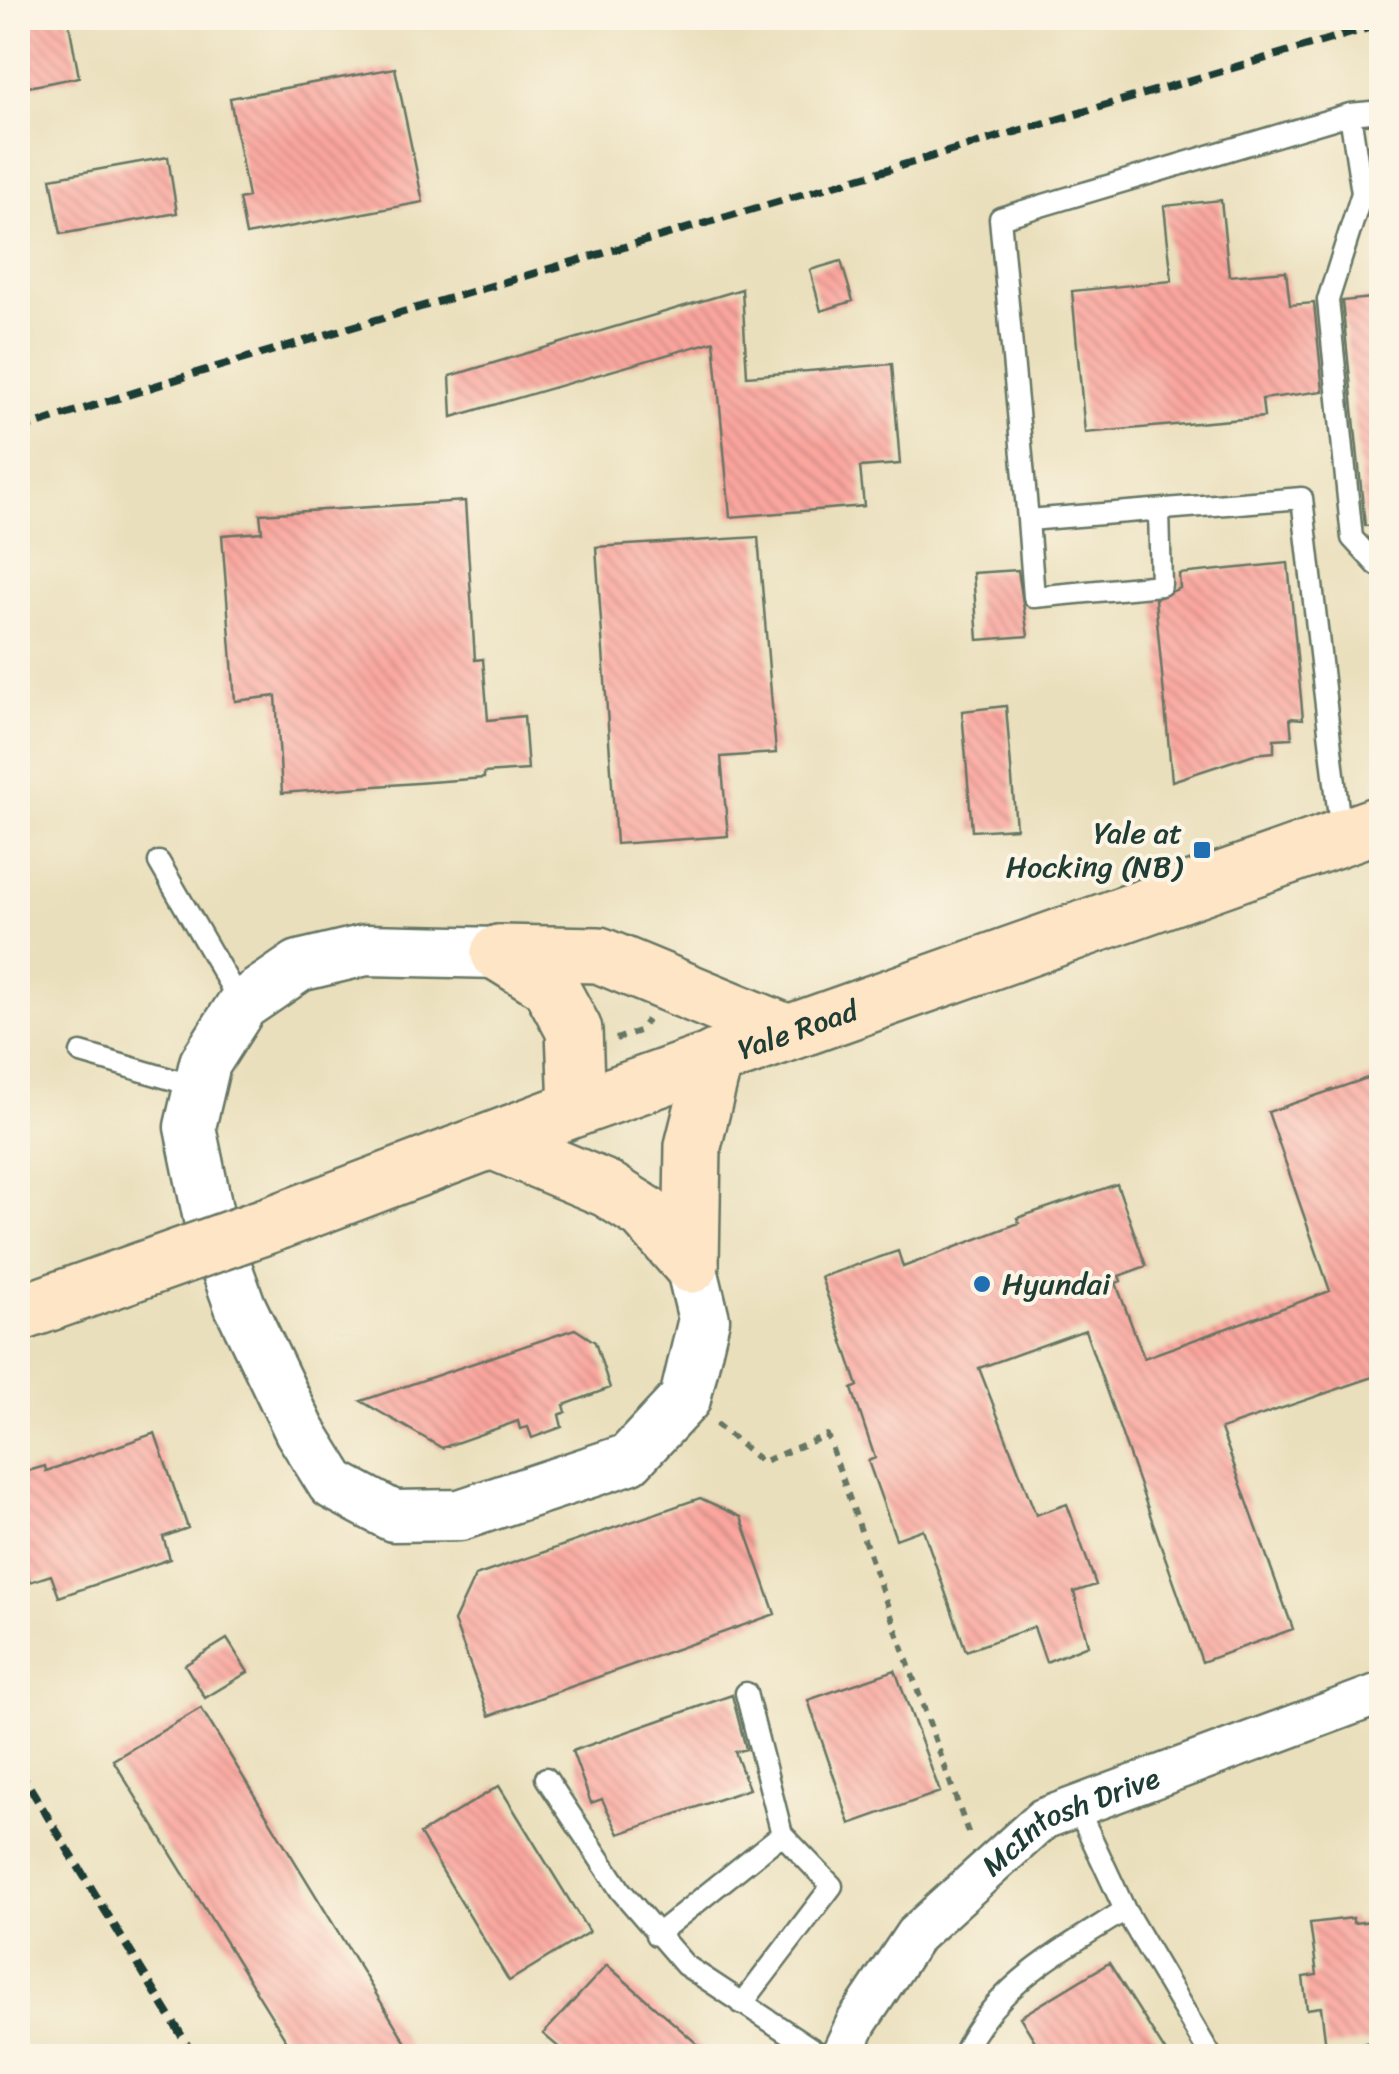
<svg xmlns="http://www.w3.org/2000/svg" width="1399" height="2074" font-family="Sriracha,sans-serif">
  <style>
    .building { fill: url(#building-back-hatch) }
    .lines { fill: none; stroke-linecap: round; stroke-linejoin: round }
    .service-casing { stroke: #667664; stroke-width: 25 }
    .minor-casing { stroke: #667664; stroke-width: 45 }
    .tertiary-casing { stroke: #667664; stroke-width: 55 }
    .secondary-casing { stroke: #667664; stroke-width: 60 }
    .path { stroke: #667664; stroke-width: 6; stroke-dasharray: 8 8; stroke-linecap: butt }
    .service { stroke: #fff; stroke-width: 20 }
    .minor { stroke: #fff; stroke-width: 40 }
    .tertiary { stroke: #fff; stroke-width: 50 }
    .secondary { stroke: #fee5c5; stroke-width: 55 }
    .rail { stroke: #1f3d34; stroke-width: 8; stroke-dasharray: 15 8; stroke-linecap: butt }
    .secondary-bridge-casing { stroke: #667664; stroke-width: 60; stroke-linecap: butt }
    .secondary-bridge { stroke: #fee5c5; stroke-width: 55 }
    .poi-dot { fill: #1f6fb2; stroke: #fcf5e5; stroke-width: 4 }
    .labels { text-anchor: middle; stroke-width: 8; stroke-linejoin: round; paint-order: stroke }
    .poi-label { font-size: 30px; fill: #1f3d34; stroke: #fcf5e5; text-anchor: end }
    .street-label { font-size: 30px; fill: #1f3d34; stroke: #fcf5e5 }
  </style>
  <defs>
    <pattern id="building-back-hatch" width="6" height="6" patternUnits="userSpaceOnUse" patternTransform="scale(2.5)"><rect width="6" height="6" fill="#fba69e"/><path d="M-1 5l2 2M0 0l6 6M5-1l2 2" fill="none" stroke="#cb8882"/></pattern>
  </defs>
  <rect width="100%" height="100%" fill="#fcf5e5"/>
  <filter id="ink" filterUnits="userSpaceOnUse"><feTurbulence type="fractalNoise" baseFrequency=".01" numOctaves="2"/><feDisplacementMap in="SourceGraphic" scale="20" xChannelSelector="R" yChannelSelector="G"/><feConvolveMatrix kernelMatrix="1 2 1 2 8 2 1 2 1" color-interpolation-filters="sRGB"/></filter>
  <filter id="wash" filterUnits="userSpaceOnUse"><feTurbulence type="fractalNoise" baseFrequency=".0048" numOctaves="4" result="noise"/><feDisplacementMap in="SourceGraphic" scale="40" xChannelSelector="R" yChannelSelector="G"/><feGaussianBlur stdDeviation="2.25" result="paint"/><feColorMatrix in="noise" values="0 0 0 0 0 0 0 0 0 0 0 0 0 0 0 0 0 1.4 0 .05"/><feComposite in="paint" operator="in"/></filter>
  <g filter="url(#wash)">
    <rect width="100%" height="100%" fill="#eadfbc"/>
    <g id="blocks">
      <!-- building -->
      <path class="building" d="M18 18H68L79 77 18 89Z
        M395 68 423 202 246 235 239 199 248 197 230 98Z
        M168 157 177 213 61 234 51 178Z
        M1221 200 1229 276 1286 271 1290 305 1314 303 1323 391 1262 399 1264 417 1085 433 1072 291 1172 281 1164 206Z
        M841 261 853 301 821 311 810 270Z
        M742 289 747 376 892 364 900 464 860 467 864 506 730 517 714 341 452 417 450 376Z
        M1382 297V525L1365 526 1342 301Z
        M465 501 475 660 483 659 488 720 524 716 528 770 484 773V778L282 793 276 696 235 701 222 535 262 532 260 514Z
        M758 537 776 753 721 757 728 836 616 844 596 547Z
        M1288 563 1303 719 1290 718 1292 738 1274 739V752L1254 754 1172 781 1155 599 1180 588 1179 574Z
        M1018 570 1028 636 978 640 973 573Z
        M1006 706 1016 828 972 831 962 711Z
        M1382 1073V1374L1221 1429 1293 1629 1202 1662 1085 1330 979 1368 1036 1515 1067 1504 1096 1585 1074 1592 1088 1645 1046 1662 1034 1627 966 1651 923 1529 896 1539 868 1461 875 1458 852 1389 858 1386 821 1277 898 1251 903 1267 1019 1223 1017 1218 1117 1184 1146 1266 1119 1276 1121 1281 1116 1283 1144 1358 1330 1291 1268 1112Z
        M575 1329 595 1342 610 1388 564 1405 566 1412 559 1415 562 1427 532 1438 528 1427 520 1429 518 1421 442 1448 361 1401Z
        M155 1433 188 1528 163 1537 170 1559 59 1597 51 1575 30 1582 18 1547V1474L45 1466 46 1471Z
        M700 1498 741 1517 775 1614 489 1716 454 1621 475 1576Z
        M227 1639 248 1672 205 1698 185 1665Z
        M895 1670 940 1792 850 1824 808 1700Z
        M732 1695 746 1749 735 1752 749 1789 619 1834 602 1799 591 1803 572 1751Z
        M201 1708 414 2056H296L113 1760Z
        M499 1786 589 1932 509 1981 420 1834Z
        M1353 1918V1923L1382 1920V2035L1371 2036 1372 2042 1326 2047 1321 2007 1307 2009 1303 1977 1317 1975 1310 1923Z
        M1109 1963 1168 2056H1044L1020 2017Z
        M607 1965 711 2056H569L543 2034Z"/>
    </g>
  </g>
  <g filter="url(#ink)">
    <use href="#blocks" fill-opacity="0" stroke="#667664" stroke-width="2.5"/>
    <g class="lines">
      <!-- service casing -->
      <g class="service-casing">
        <path id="service" d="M1028 520 1034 597 1161 585 1159 510
          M1377 565 1352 538 1328 300 1362 193 1350 114 1382 111
          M1341 835 1302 498 1028 520 1000 218 1350 114
          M159 862 241 1004
          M81 1053 198 1087
          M746 1693 782 1834
          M546 1778 621 1891 685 1965 823 2056
          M1125 1910 1211 2056
          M656 1935 782 1834 832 1886 742 2004
          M962 2056C995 1984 1061 1951 1125 1910L1077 1807"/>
      </g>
      <!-- minor casing -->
      <g class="minor-casing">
        <g id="minor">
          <path id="s1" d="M841 2056 857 2022 915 1935 1043 1819 1382 1693"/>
        </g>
      </g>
      <!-- tertiary casing -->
      <g class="tertiary-casing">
        <path id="tertiary" d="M499 953 366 950 299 966 242 1005 205 1063 190 1127 209 1219 240 1306 300 1431 333 1484 393 1516 460 1515 629 1459 685 1399 704 1319 691 1265"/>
      </g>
      <!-- secondary casing -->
      <g class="secondary-casing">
        <g id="secondary">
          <path d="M499 953 599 955 788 1033"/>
          <path d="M499 953 549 984 574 1030 577 1108"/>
          <path d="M492 1141 607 1189 645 1213 691 1265"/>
          <path id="s2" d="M280 1221 577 1108 1382 823"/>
          <path d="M691 1265 693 1146 715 1058"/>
        </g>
      </g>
      <!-- path -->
      <path class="path" d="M616 1039 639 1031 647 1020
        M716 1424 762 1462 827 1435 970 1838"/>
      <!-- service -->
      <use href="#service" class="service"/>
      <!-- minor -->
      <use href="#minor" class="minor"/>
      <!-- tertiary -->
      <use href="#tertiary" class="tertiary"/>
      <!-- secondary -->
      <use href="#secondary" class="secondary"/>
      <!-- rail -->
      <path class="rail" d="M18 430 196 373 1382 24
        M18 1768 194 2056"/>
      <!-- secondary-bridge casing -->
      <g class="secondary-bridge-casing">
        <path id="secondary-bridge" d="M18 1314 280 1221"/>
      </g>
      <!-- secondary-bridge -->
      <use href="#secondary-bridge" class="secondary-bridge"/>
    </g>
  </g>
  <!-- markers -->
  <g class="poi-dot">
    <rect x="1192" y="840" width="20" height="20" rx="5"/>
    <circle cx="982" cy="1284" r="10"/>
  </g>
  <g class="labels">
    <!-- poi labels -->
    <g class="poi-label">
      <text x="1182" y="843">Yale at<tspan x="1182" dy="34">Hocking (NB)</tspan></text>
      <text x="1002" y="1294" text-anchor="start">Hyundai</text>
    </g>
    <!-- street labels -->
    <g class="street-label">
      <text dy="10" stroke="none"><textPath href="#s2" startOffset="552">Yale Road</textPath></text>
      <text dy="10" stroke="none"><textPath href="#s1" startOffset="338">McIntosh Drive</textPath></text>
    </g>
  </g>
  <!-- margin -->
  <rect width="1399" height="2074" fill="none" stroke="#fcf5e5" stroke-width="60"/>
</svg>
